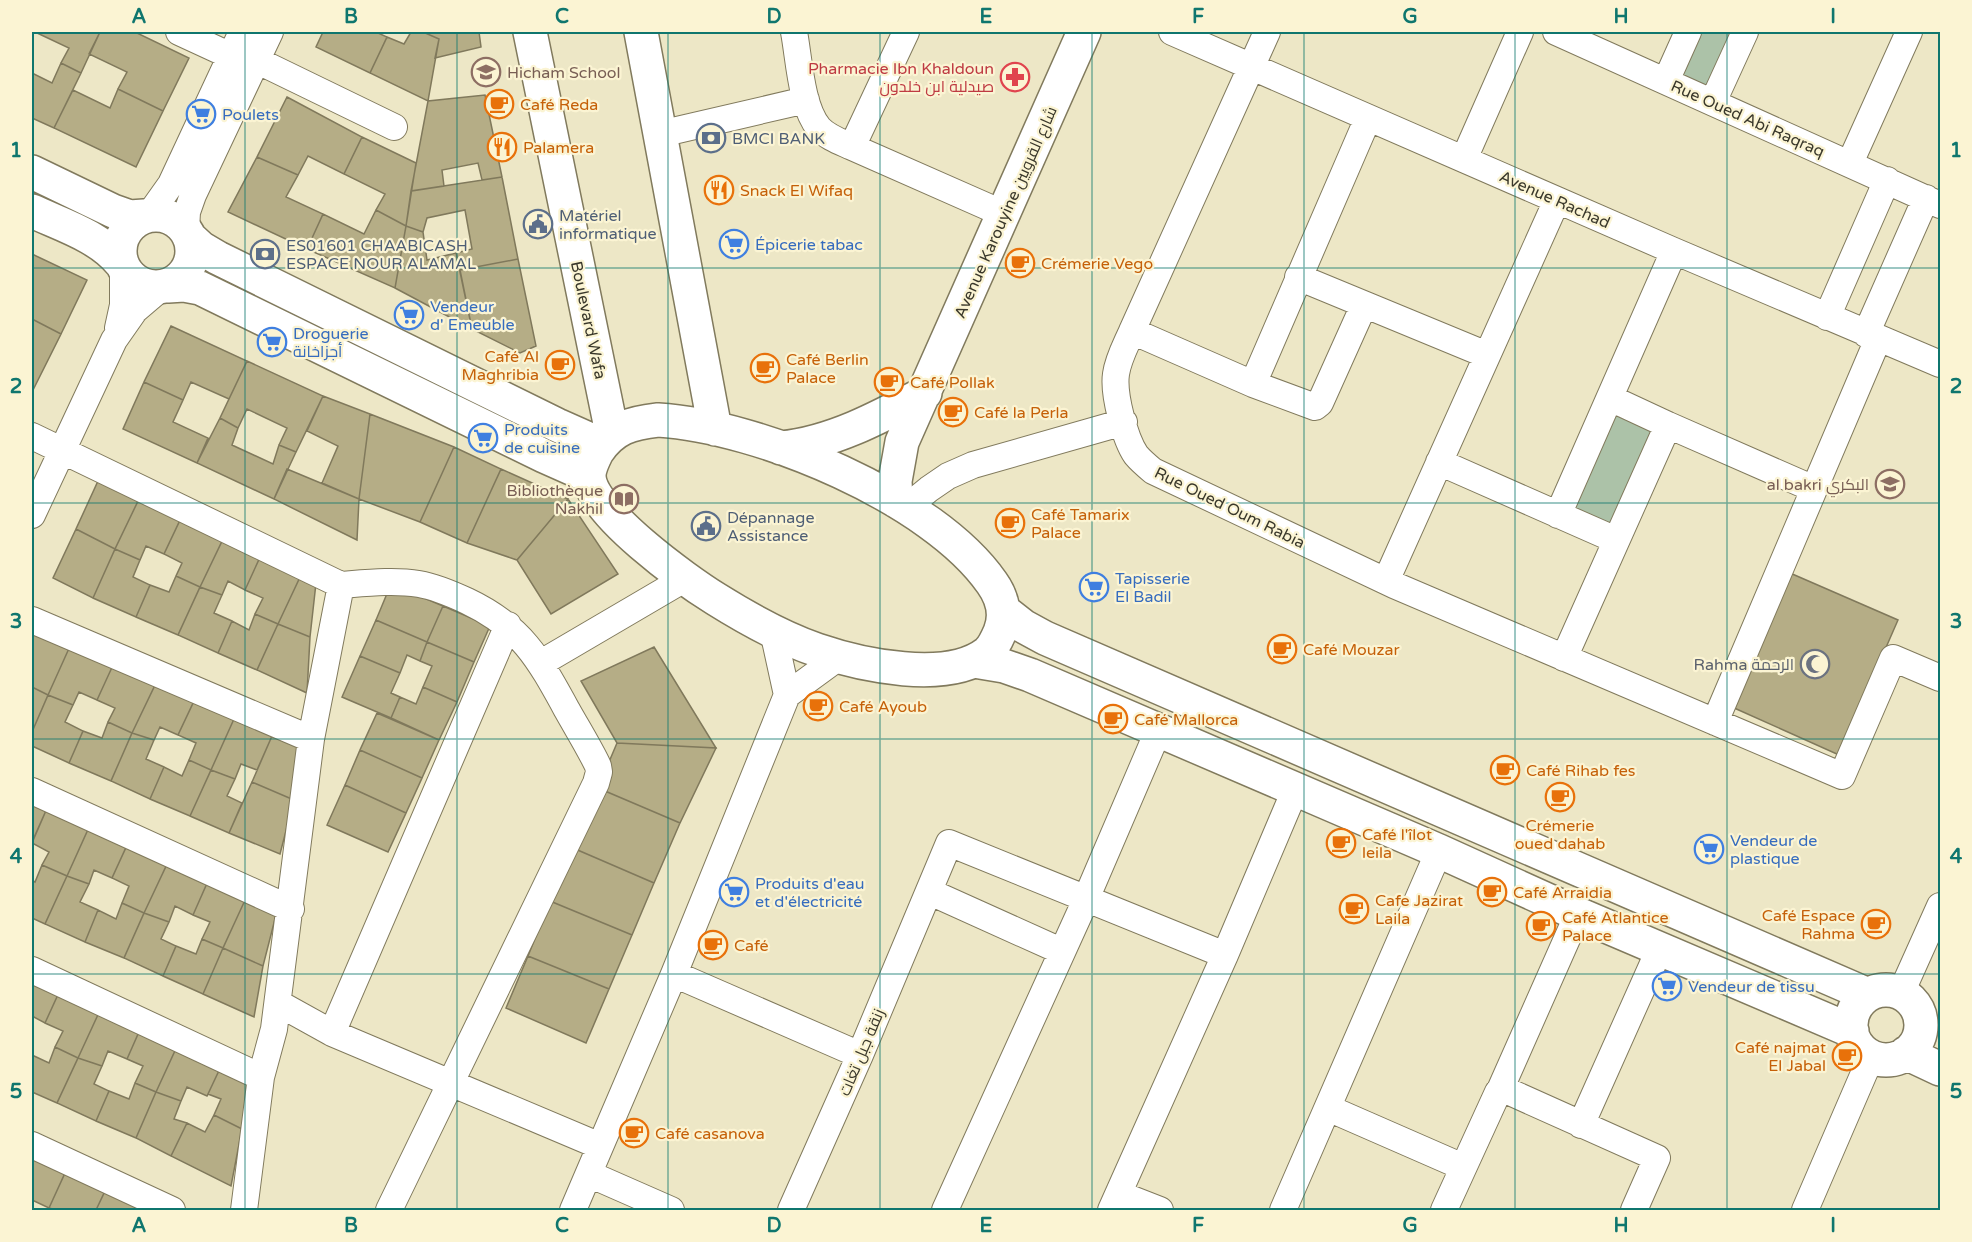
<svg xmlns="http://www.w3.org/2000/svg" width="1972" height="1242" font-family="'Varela Round',Cairo,sans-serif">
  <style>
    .green { fill: #acc2a8 }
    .building { fill: #b5ad86; stroke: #80795c; stroke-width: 1.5 }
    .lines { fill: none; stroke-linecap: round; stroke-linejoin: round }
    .minor-casing { stroke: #817a5d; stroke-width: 28 }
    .tertiary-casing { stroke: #817a5d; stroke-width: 36 }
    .minor { stroke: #fff; stroke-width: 26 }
    .tertiary { stroke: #fff; stroke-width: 33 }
    .grid { fill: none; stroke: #0f766e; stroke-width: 1.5; stroke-opacity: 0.55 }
    .labels { text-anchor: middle; stroke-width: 4.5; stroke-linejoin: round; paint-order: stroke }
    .health-label { font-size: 16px; fill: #be3a42; stroke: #fbf4d3; text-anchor: end }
    .education-label { font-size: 16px; fill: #785e54; stroke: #fbf4d3; text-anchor: end }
    .food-label { font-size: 16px; fill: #c56008; stroke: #fbf4d3; text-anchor: start }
    .shop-label { font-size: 16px; fill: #366cbe; stroke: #fbf4d3; text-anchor: start }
    .street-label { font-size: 16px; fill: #3a382b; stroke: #fbf4d3 }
    .service-label { font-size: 16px; fill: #4e5e75; stroke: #fbf4d3; text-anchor: start }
    .worship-label { font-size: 16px; fill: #5b616d; stroke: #fbf4d3; text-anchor: end }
    .neatline { fill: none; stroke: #0f766e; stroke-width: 2 }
    .grid-label { font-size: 20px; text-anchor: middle; font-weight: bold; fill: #0f766e }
  </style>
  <rect width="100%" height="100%" fill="#ede7c6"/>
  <!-- green -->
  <path class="green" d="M1688 32H1740L1713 102 1666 81Z
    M1610 398 1668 425 1616 540 1558 515Z"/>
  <!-- building -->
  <path class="building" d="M35 32H100L81 73 61 63 69 48Z
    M100 32H135L189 58 163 111 118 89 127 72 89 54Z
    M323 32H376L387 37 370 73 316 47Z
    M411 32H423L439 39 428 101 370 73 387 37 404 44Z
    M423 32H479L481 47 435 58 439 39Z
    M61 63 81 73 54 128 32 118V73L52 83Z
    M118 89 163 111 136 167 54 128 73 90 110 108Z
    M485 95 502 177 482 180 478 163 442 170 444 186 411 191 428 101Z
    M287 97 362 137 344 174 308 156 298 175 257 157Z
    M362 137 416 163 406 226 376 210 385 194 344 174Z
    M257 157 298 175 286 197 323 214 307 249 228 212Z
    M502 177 518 259 460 270 456 253 472 249 465 210 427 218 423 232 406 226 411 191Z
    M376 210 406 226 395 288 307 249 323 214 364 234Z
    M406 226 423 232 427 260 456 253 472 329 395 288Z
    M32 254 87 280 61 334 32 319Z
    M518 259 536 346 520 353 472 329 460 270Z
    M32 319 61 334 33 390 32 389Z
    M171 326 247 361 229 399 191 382 183 400 144 382Z
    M247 361 323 396 296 452 279 445 287 428 247 409 238 428 220 418Z
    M144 382 183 400 173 422 208 438 197 463 123 429Z
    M323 396 370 414 359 499 322 483 338 446 307 431Z
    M370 414 454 447 420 522 359 499Z
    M220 418 238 428 232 445 273 464 279 445 296 452 274 499 197 463Z
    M454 447 501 469 467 543 420 522Z
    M287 469 359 499 357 540 274 499Z
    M501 469 568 499 517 560 467 543Z
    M98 481 139 499 115 549 76 529Z
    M139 499 181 518 164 554 146 546 140 560 115 549Z
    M568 499 618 574 551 614 517 560Z
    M181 518 224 537 200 587 176 576 182 563 164 554Z
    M76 529 115 549 93 598 53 578Z
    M224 537 261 555 245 590 228 581 222 595 200 587Z
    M115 549 140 560 133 577 150 585 136 617 93 598Z
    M261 555 302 573 278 624 255 614 263 598 245 590Z
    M302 573 316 583 310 637 278 624Z
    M1790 573 1898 620 1839 755 1732 707Z
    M176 576 200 587 178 635 136 617 150 585 169 592Z
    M391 584 443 606 427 642 376 620Z
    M200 587 222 595 214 613 232 621 218 653 178 635Z
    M443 606 490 626 474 662 427 642Z
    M255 614 278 624 257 670 218 653 232 621 249 630Z
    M376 620 427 642 420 661 407 655 400 673 360 656Z
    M278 624 310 637 307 693 257 670Z
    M32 627 71 644 48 695 32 687Z
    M427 642 474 662 457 702 423 687 432 666 420 661Z
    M71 644 114 663 97 700 79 692 73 705 48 695Z
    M654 647 716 748 617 743 581 681Z
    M360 656 400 673 391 693 400 697 391 718 342 697Z
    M114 663 156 683 132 733 108 722 115 708 97 700Z
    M156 683 194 701 178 735 160 727 154 740 132 733Z
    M32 687 48 695 32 732Z
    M423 687 457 702 439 740 391 718 400 697 416 704Z
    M48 695 73 705 65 722 83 731 69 763 32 746V732Z
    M194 701 234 719 211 770 189 760 196 743 178 735Z
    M377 713 439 740 422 778 360 750Z
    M234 719 272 736 257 770 241 764 235 779 211 770Z
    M108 722 132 733 111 781 69 763 83 731 102 738Z
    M132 733 154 740 146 759 164 767 150 799 111 781Z
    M272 736 301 744 294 800 252 782Z
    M617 743 716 748 680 823 598 788Z
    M360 750 422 778 406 813 345 785Z
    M189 760 211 770 190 816 150 799 164 767 182 776Z
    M211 770 235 779 227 796 242 803 229 833 190 816Z
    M252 782 294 800 280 854 229 833Z
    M345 785 406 813 388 852 327 825Z
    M598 788 680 823 654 883 573 848Z
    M32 799 48 806 32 842Z
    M48 806 90 825 67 876 42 865 49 852 32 843Z
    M90 825 128 843 112 878 94 870 89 884 67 876Z
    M128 843 168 862 144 913 122 903 129 886 112 878Z
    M573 848 654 883 632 935 550 901Z
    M168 862 208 881 193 915 175 906 169 922 144 913Z
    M42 865 67 876 45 924 32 918V880L35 882Z
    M67 876 89 884 80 902 98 910 85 942 45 924Z
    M208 881 246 898 223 948 202 939 210 922 193 915Z
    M246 898 276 915 263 966 223 948Z
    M550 901 632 935 609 989 528 956Z
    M122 903 144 913 124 958 85 942 98 910 116 919Z
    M144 913 169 922 161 939 176 946 163 976 124 958Z
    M202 939 223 948 203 994 163 976 176 946 196 954Z
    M223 948 263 966 254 1017 203 994Z
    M528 956 609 989 586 1043 506 1008Z
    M32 974 61 988 45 1023 32 1016Z
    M61 988 102 1006 78 1058 55 1047 63 1031 45 1023Z
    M102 1006 142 1025 127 1059 108 1051 102 1066 78 1058Z
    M142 1025 179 1042 156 1092 135 1083 143 1066 127 1059Z
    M179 1042 223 1062 207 1096 187 1087 181 1101 156 1092Z
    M55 1047 78 1058 57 1103 32 1092V1055L49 1063Z
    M78 1058 102 1066 94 1084 109 1091 96 1121 57 1103Z
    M223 1062 248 1075 242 1129 214 1115 221 1099 208 1094Z
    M135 1083 156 1092 136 1138 96 1121 109 1091 129 1099Z
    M156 1092 181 1101 174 1119 187 1123 171 1156 136 1138Z
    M214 1115 242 1129 231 1186 171 1156 187 1123 205 1132Z
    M32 1157 65 1173 49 1208 32 1200Z
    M65 1173 105 1191 96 1210H56L49 1208Z
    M105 1191 145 1210H96Z"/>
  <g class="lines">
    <!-- minor casing -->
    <g class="minor-casing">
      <path id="minor" d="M179 32 231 56 256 60 394 127
        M794 32C799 58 801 107 819 128 827 137 841 142 852 147L1004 214
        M1172 32 1674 251 1940 364
        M1267 32 1132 331C1126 345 1118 359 1116 374 1113 394 1125 439 1136 455 1141 461 1147 466 1153 471L1394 585 1842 776 1893 658 1940 678
        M1556 32 1940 205
        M1666 81 1688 32
        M1713 102 1745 32
        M660 134 806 100
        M852 147 906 32
        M1464 159 1520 32
        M1850 163 1909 32
        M149 215 171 184 242 32
        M186 230 187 212 193 195 270 32
        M1298 277 1487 355
        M1827 317 1887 180
        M118 328 123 305V268
        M1132 331 1253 384 1315 407 1320 403 1364 305
        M1866 334 1926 198
        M1253 384 1368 118
        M1610 398 1668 425 1814 489
        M32 436 341 585C367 583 394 580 419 584 436 587 452 594 467 601 522 627 539 659 567 710 577 728 589 747 598 766L599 772 596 783 389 1210
        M1439 462 1616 540
        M907 507 929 489 948 476 973 465 1124 422
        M32 515 114 340 135 310 162 287
        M1558 515 1674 251
        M1386 581 1557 200
        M32 620 311 739
        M773 631 787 695
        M1564 658 1668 425
        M541 663 686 578
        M1715 722 1878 339
        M32 791 291 909
        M930 892 1061 951
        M32 970 261 1077
        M674 974 860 1055
        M1901 993 1940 906
        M278 1003 332 1033 600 1146
        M332 1033 508 625
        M1500 1090 1578 914
        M1328 1108 1463 1167
        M1581 1125 1660 948
        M32 1145 172 1210
        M589 1174 671 1210
        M1119 1194 1160 1210
        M244 1210 261 1077 274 1029 311 739 341 585
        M573 1210 674 974 787 695 839 657
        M791 1210 860 1055 949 843 1225 955
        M945 1210 1083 906 1159 729
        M1111 1210 1225 955 1295 790
        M1283 1210 1439 851
        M1444 1210 1498 1092 1503 1089 1657 1158 1634 1210
        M1805 1210 1871 1057"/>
    </g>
    <!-- tertiary casing -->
    <g class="tertiary-casing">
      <path id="tertiary" d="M530 32 612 433
        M641 32 715 429
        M32 172 113 211 130 217 144 216
        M32 211C62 225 99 236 121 263
        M120 251a36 36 0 1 1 72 0a36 36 0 1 1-72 0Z
        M189 237 201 248 218 258 557 425 602 445
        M168 286 184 285 200 288 544 456 589 476
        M658 420C759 426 933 498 992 583 1002 597 1007 615 1000 632 997 639 993 648 987 653 947 684 861 665 817 650 782 638 748 619 716 599 687 581 590 512 589 476 589 469 594 458 597 452 613 428 631 423 658 420Z
        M781 448C832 443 880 417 925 393
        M896 501 895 481 902 442 1084 32
        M1004 611 1023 626 1045 638 1868 995
        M974 661 1004 666 1030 675 1439 851 1578 914 1852 1031
        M1851 1025a35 35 0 1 1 70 0a35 35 0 1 1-70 0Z
        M1906 1053 1940 1069"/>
    </g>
    <!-- minor -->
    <use href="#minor" class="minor"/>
    <!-- tertiary -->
    <use href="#tertiary" class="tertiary"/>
  </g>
  <!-- grid -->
  <path class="grid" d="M245 32V1210M457 32V1210M668 32V1210M880 32V1210M1092 32V1210M1304 32V1210M1515 32V1210M1727 32V1210M32 268H1940M32 503H1940M32 739H1940M32 974H1940"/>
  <!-- icons -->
  <defs>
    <g id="school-ring" transform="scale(1.5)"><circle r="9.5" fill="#fbf4d3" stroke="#8d6e63" stroke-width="1.5"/><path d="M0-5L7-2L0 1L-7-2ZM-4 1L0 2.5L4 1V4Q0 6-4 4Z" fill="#8d6e63"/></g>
    <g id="pharmacy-ring" transform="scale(1.5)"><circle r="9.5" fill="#fbf4d3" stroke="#e0444e" stroke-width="1.5"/><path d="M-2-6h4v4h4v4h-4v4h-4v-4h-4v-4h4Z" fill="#e0444e"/></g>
    <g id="cafe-ring" transform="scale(1.5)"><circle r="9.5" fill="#fbf4d3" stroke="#e8710a" stroke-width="1.5"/><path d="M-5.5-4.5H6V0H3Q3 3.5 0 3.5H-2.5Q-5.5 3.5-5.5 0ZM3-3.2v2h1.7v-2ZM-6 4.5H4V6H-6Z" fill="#e8710a"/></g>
    <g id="supermarket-ring" transform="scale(1.5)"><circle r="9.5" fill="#fbf4d3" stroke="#3f7fe0" stroke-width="1.5"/><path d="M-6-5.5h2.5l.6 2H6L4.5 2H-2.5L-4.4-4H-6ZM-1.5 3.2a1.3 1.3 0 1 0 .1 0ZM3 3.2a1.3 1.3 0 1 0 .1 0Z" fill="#3f7fe0"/></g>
    <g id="bank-ring" transform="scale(1.5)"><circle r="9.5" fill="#fbf4d3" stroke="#5c6f8a" stroke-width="1.5"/><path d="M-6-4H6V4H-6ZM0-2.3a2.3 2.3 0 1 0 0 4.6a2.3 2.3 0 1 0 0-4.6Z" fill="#5c6f8a"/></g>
    <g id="restaurant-ring" transform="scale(1.5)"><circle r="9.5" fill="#fbf4d3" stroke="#e8710a" stroke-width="1.5"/><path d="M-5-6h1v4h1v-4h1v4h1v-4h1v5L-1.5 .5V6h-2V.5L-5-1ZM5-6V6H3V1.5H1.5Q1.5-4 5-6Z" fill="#e8710a"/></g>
    <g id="civic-ring" transform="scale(1.5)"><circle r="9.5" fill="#fbf4d3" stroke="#5c6f8a" stroke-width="1.5"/><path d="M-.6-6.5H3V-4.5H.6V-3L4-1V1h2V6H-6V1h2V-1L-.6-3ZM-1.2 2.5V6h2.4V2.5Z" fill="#5c6f8a"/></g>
    <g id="library-ring" transform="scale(1.5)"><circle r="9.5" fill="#fbf4d3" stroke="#8d6e63" stroke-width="1.5"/><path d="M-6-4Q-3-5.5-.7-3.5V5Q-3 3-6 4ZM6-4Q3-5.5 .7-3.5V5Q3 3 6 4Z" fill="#8d6e63"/></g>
    <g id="mosque-ring" transform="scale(1.5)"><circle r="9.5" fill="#fbf4d3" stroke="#6b7280" stroke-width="1.5"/><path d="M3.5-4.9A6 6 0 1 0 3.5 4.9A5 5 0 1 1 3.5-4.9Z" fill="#6b7280"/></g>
  </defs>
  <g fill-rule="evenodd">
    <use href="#school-ring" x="486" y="72"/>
    <use href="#pharmacy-ring" x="1015" y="77"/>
    <use href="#cafe-ring" x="499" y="104"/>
    <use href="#supermarket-ring" x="201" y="114"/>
    <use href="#bank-ring" x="711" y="138"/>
    <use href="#restaurant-ring" x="502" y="147"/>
    <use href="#restaurant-ring" x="719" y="190"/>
    <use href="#civic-ring" x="538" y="224"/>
    <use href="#supermarket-ring" x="734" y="244"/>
    <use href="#bank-ring" x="265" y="254"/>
    <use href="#cafe-ring" x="1020" y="263"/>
    <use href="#supermarket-ring" x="409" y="315"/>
    <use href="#supermarket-ring" x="272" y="342"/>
    <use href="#cafe-ring" x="560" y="365"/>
    <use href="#cafe-ring" x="765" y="368"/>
    <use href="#cafe-ring" x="889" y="382"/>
    <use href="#cafe-ring" x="953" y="412"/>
    <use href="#supermarket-ring" x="483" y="438"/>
    <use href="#school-ring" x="1890" y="484"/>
    <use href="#library-ring" x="624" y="499"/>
    <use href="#cafe-ring" x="1010" y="523"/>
    <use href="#civic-ring" x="706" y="526"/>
    <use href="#supermarket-ring" x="1094" y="587"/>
    <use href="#cafe-ring" x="1282" y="649"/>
    <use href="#mosque-ring" x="1815" y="664"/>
    <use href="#cafe-ring" x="818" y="706"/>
    <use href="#cafe-ring" x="1113" y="719"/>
    <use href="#cafe-ring" x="1505" y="770"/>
    <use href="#cafe-ring" x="1560" y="797"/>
    <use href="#cafe-ring" x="1341" y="843"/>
    <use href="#supermarket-ring" x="1709" y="849"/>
    <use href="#supermarket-ring" x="734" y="892"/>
    <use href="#cafe-ring" x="1492" y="892"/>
    <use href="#cafe-ring" x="1354" y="909"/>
    <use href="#cafe-ring" x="1876" y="924"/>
    <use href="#cafe-ring" x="1541" y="926"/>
    <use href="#cafe-ring" x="713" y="945"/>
    <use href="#supermarket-ring" x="1667" y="986"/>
    <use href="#cafe-ring" x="1847" y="1056"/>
    <use href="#cafe-ring" x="634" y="1133"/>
  </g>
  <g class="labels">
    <!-- health labels -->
    <g class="health-label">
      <text x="994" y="74">Pharmacie Ibn Khaldoun<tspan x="994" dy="18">صيدلية ابن خلدون</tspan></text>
    </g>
    <!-- education labels -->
    <g class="education-label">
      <text x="507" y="78" text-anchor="start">Hicham School</text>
      <text x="1869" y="490">al bakri البكري</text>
      <text x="603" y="496">Bibliothèque<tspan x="603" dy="18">Nakhil</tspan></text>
    </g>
    <!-- food labels -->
    <g class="food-label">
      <text x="520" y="110">Café Reda</text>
      <text x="523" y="153">Palamera</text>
      <text x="740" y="196">Snack El Wifaq</text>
      <text x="1041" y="269">Crémerie Vego</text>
      <text x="539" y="362" text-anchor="end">Café Al<tspan x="539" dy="18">Maghribia</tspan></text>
      <text x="786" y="365">Café Berlin<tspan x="786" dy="18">Palace</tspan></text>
      <text x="910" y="388">Café Pollak</text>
      <text x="974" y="418">Café la Perla</text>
      <text x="1031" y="520">Café Tamarix<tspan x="1031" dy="18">Palace</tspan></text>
      <text x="1303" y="655">Café Mouzar</text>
      <text x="839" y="712">Café Ayoub</text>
      <text x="1134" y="725">Café Mallorca</text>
      <text x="1526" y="776">Café Rihab fes</text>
      <text x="1560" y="831" text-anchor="middle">Crémerie<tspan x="1560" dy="18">oued dahab</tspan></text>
      <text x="1362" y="840">Café l'îlot<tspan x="1362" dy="18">leila</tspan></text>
      <text x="1513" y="898">Café Arraidia</text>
      <text x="1375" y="906">Cafe Jazirat<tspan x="1375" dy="18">Laila</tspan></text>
      <text x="1855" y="921" text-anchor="end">Café Espace<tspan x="1855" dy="18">Rahma</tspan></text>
      <text x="1562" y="923">Café Atlantice<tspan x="1562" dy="18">Palace</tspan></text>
      <text x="734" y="951">Café</text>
      <text x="1826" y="1053" text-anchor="end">Café najmat<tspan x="1826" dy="18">El Jabal</tspan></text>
      <text x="655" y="1139">Café casanova</text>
    </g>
    <!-- shop labels -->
    <g class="shop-label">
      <text x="222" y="120">Poulets</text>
      <text x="755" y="250">Épicerie tabac</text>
      <text x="430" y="312">Vendeur<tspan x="430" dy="18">d' Emeuble</tspan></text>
      <text x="293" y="339">Droguerie<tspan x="293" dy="18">أجزاخانة</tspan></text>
      <text x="504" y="435">Produits<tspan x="504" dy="18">de cuisine</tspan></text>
      <text x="1115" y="584">Tapisserie<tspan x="1115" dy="18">El Badil</tspan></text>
      <text x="1730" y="846">Vendeur de<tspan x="1730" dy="18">plastique</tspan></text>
      <text x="755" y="889">Produits d'eau<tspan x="755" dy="18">et d'électricité</tspan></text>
      <text x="1688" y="992">Vendeur de tissu</text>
    </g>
    <!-- street labels -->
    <g class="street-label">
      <text transform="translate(1748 118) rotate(24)" y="6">Rue Oued Abi Raqraq</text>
      <text transform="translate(1555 199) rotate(24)" y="6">Avenue Rachad</text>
      <text transform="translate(1005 212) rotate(-66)" y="6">Avenue Karouyine شارع القرويين</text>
      <text transform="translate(589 320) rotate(78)" y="6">Boulevard Wafa</text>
      <text transform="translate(1230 507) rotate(26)" y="6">Rue Oued Oum Rabia</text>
      <text transform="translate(861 1052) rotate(-67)" y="6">زنقة جبل تغات</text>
    </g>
    <!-- service labels -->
    <g class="service-label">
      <text x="732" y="144">BMCI BANK</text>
      <text x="559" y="221">Matériel<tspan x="559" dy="18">informatique</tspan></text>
      <text x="286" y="251">ES01601 CHAABICASH<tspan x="286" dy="18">ESPACE NOUR ALAMAL</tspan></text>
      <text x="727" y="523">Dépannage<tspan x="727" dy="18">Assistance</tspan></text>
    </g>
    <!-- worship labels -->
    <g class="worship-label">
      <text x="1794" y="670">Rahma الرحمة</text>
    </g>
  </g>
  <!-- border -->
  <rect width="1972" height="1242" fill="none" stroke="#fbf4d3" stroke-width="66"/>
  <rect x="33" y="33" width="1906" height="1176" class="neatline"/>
  <g class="grid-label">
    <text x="139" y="23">A</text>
    <text x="351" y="23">B</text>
    <text x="562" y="23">C</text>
    <text x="774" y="23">D</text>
    <text x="986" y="23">E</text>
    <text x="1198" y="23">F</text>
    <text x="1410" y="23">G</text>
    <text x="1621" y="23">H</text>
    <text x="1833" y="23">I</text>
    <text x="16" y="157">1</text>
    <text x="1956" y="157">1</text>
    <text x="16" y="393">2</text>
    <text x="1956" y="393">2</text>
    <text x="16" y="628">3</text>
    <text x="1956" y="628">3</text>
    <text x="16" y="863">4</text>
    <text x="1956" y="863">4</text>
    <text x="16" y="1098">5</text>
    <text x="1956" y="1098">5</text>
    <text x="139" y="1232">A</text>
    <text x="351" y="1232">B</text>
    <text x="562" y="1232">C</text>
    <text x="774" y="1232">D</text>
    <text x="986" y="1232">E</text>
    <text x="1198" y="1232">F</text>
    <text x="1410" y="1232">G</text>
    <text x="1621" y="1232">H</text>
    <text x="1833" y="1232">I</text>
  </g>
</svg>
